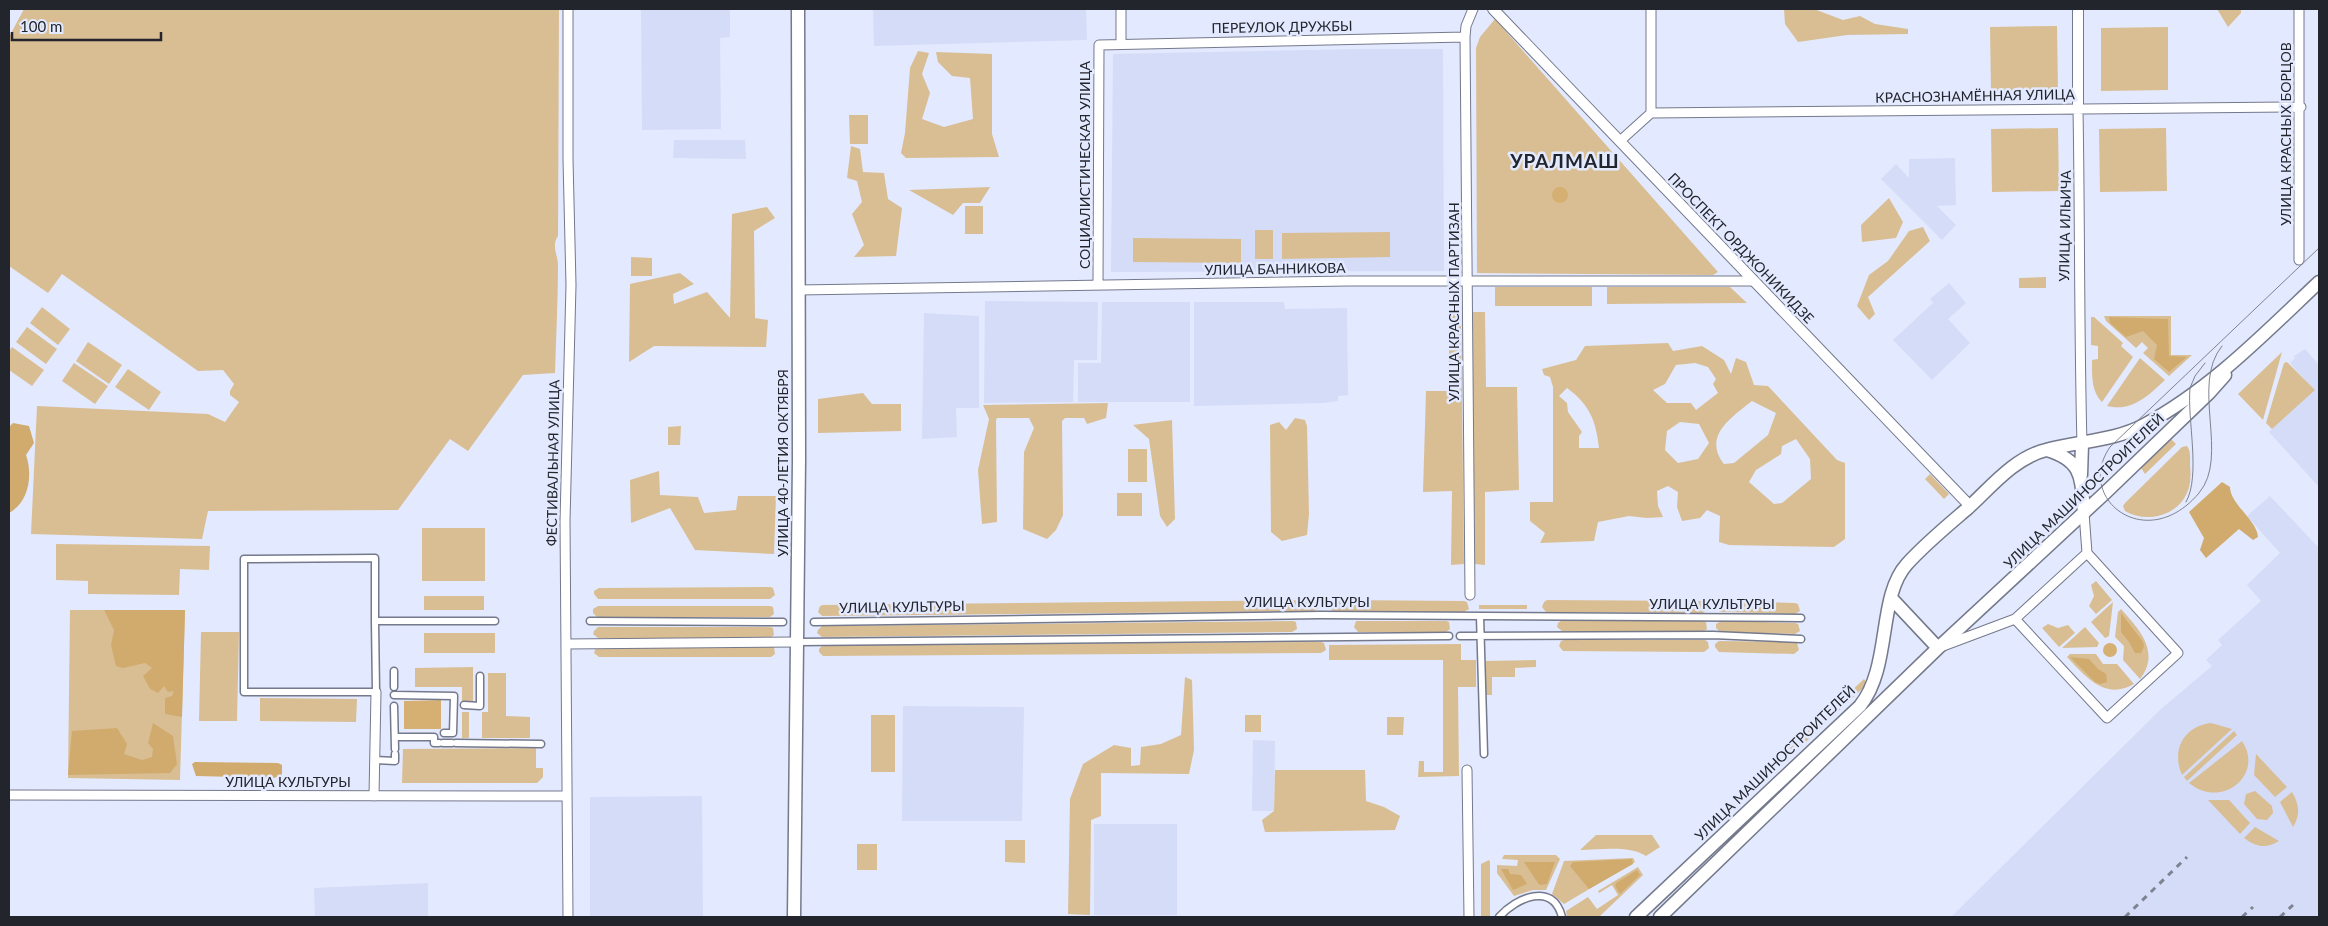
<svg xmlns="http://www.w3.org/2000/svg" width="2328" height="926" font-family="Lato,sans-serif">
  <style>
    .built { fill: #d4dcf8 }
    .green { fill: #d9be94; fill-rule: evenodd }
    .forest { fill: #d0ab6d }
    .water { fill: #d6b073 }
    .lines { fill: none; stroke-linecap: round; stroke-linejoin: round }
    .pedestrian-casing { stroke: #74798c; stroke-width: 9 }
    .minor-casing { stroke: #74798c; stroke-width: 11 }
    .tertiary-casing { stroke: #74798c; stroke-width: 12 }
    .secondary-casing { stroke: #74798c; stroke-width: 15 }
    .pedestrian { stroke: #fff; stroke-width: 6 }
    .minor { stroke: #fff; stroke-width: 9 }
    .tertiary { stroke: #fff; stroke-width: 10 }
    .secondary { stroke: #fff; stroke-width: 12 }
    .tram { stroke: #7f8390; stroke-width: 1 }
    .rail { stroke: #7f8390; stroke-width: 3; stroke-dasharray: 6 6; stroke-linecap: butt }
    .labels { text-anchor: middle; stroke-width: 5; stroke-linejoin: round; paint-order: stroke }
    .street-label { font-size: 14px; fill: #23252c; stroke: #e3e9fe }
    .district-label { font-size: 19px; font-weight: bold; letter-spacing: 1px; fill: #23252c; stroke: #e3e9fe }
  </style>
  <rect width="100%" height="100%" fill="#e3e9fe"/>
  <!-- built -->
  <path class="built" d="M641 9H730V37L720 38 721 129 642 130Z
    M873 9H1086L1087 40 874 46Z
    M1359 49H1443L1444 271 1111 272 1113 54Z
    M674 140H745L746 159 673 158Z
    M1955 158 1956 205 1937 206 1956 225 1942 240 1881 179 1896 164 1909 178V159Z
    M1949 283 1966 303 1948 319 1970 343 1932 380 1893 340 1933 303 1930 299Z
    M985 301 1098 302 1097 360H1074L1073 402 984 403Z
    M1102 302H1190V402H1078V363H1101Z
    M1194 302H1284L1285 309 1347 308 1348 395 1338 396V401L1324 403 1194 406Z
    M924 313 979 316V408H956L957 437 922 439Z
    M2305 349 2319 365V487L2269 432 2314 390 2290 363 2295 358 2294 356Z
    M2270 496 2319 548V917H1951L2161 709 2212 666 2206 660 2222 645 2218 640 2261 601 2247 585 2280 553 2247 516Z
    M903 706 1024 707 1022 821H902Z
    M1253 740 1275 741 1274 811H1252Z
    M702 796 703 917H590V797Z
    M1094 824H1177V915H1094Z
    M428 883V917H315L314 888Z"/>
  <!-- green -->
  <path class="green" d="M24 9H559L558 236C551 246 558 255 558 265 558 301 556 337 555 373L523 375 468 451 450 439 398 510 208 511 202 539 31 534 37 406 208 414 225 422 239 402 230 395V391L234 384 223 370 198 371 62 274 48 293 9 266V37Z
    M1784 9H1814L1843 20 1860 16 1875 24 1908 29V34L1847 35 1798 42 1785 24Z
    M2217 9H2241V13L2228 27Z
    M1495 19 1718 272 1713 275 1477 273 1476 48 1480 37Z
    M2057 26 2058 90 1991 91 1990 27Z
    M2168 27V90L2101 91V28Z
    M918 51 929 53 922 74 930 93 922 119 944 127 973 119 970 78 952 76 938 62 936 52 992 54V134L999 157 906 158 901 153 905 133 910 68Z
    M849 115H868V144H850Z
    M2058 128 2059 191 1992 192 1991 129Z
    M2166 128 2167 191 2100 192 2099 129Z
    M851 146 860 149 863 172 884 173 888 199 902 208 896 256 854 257 864 245 852 214 862 202 857 181 847 178Z
    M990 187 980 203H963L953 215 909 190Z
    M1889 198 1903 222 1896 238 1862 242 1861 225Z
    M965 206H983V234H965Z
    M767 207 775 218 754 231 755 318 768 320 766 347 654 346 629 362 630 284 680 273 694 284 673 294 674 304 707 292 730 318 732 214Z
    M1923 227 1930 241 1868 297 1875 314 1869 320 1857 306 1869 275 1888 261 1909 231Z
    M1255 230H1273V259H1255Z
    M1390 232V257L1282 259V233Z
    M1133 238 1241 239V263L1133 262Z
    M631 257 652 258V276H631Z
    M2046 277V288H2019V278Z
    M1495 287H1592V306H1495Z
    M1607 287H1730L1747 303 1607 304Z
    M42 307 70 329 58 345 30 323Z
    M1472 312H1485L1486 387H1517L1519 490 1485 492V565L1475 564Z
    M1461 313 1464 564 1451 565 1452 491 1423 492 1426 391H1448L1450 314Z
    M2104 316H2171V355H2192L2169 376 2143 353 2148 348 2142 342 2136 348 2106 321Z
    M2091 317H2094L2123 343 2121 346 2133 357 2102 402C2091 391 2092 375 2092 360L2098 359V346L2091 345Z
    M27 327 57 349 46 364 16 342Z
    M88 342 122 365 109 384 76 361Z
    M1668 343 1673 351 1702 346 1724 360 1731 374 1736 358 1746 362 1754 385 1768 386 1837 460 1845 463V539L1834 547 1729 545 1719 542 1720 516 1707 510 1700 518 1682 521 1677 507 1678 492 1668 486 1657 491 1658 506 1663 517 1647 518 1629 516 1598 522 1594 541 1540 543 1545 533 1530 521V502H1553V387L1550 377 1544 375 1542 369 1576 360 1585 346ZM1695 363 1708 367 1716 379 1713 384 1718 393 1696 410 1691 403H1667L1653 390 1665 384 1676 365ZM1567 388C1590 405 1596 421 1599 448H1579V436L1582 432 1568 412 1567 403 1559 396ZM1752 401 1776 413 1768 435 1734 463 1724 464C1702 436 1732 417 1752 401ZM1680 422 1699 424 1709 443 1698 459 1678 463 1665 450 1667 431ZM1796 439 1810 459 1811 479 1782 503 1774 504 1749 482 1756 470 1781 454 1782 446Z
    M12 347 44 370 32 386 9 370V351Z
    M2282 352 2263 420 2238 394Z
    M2140 358 2165 380C2148 396 2132 412 2107 406Z
    M2287 362 2315 390 2272 429 2266 423 2284 363Z
    M74 363 108 386 95 404 62 381Z
    M128 369 161 392 149 410 115 387Z
    M863 393 872 404H901V431L818 433V399Z
    M1108 403 1106 418 1087 424 1084 418H1065L1062 421 1063 515 1056 530 1047 539 1023 529 1024 452 1034 428 1029 418H997L996 420 997 522 982 524 978 470 989 419 983 405Z
    M1295 418 1305 420 1307 426 1309 514 1307 535 1282 541 1271 532 1270 425 1279 422 1286 430Z
    M1172 420 1175 519 1167 527 1160 516 1149 439 1133 425Z
    M681 426 680 445H668V427Z
    M2171 439 2176 444 2145 474 2141 468Z
    M2187 446C2191 451 2190 458 2190 465 2191 475 2191 486 2186 495 2175 517 2145 523 2125 511L2123 506 2125 503 2182 447Z
    M1128 449H1147V482H1128Z
    M659 471 660 495 698 497 704 513 736 510 738 496H776L774 554 695 550 670 508 631 523 630 480Z
    M1930 474 1949 494 1944 499 1925 479Z
    M1117 493H1142V516H1117Z
    M422 528H485V581H422Z
    M56 544 210 546 209 570 180 569 179 595 88 594V581L56 580Z
    M2096 581 2112 600 2096 614 2089 606 2094 596 2091 585Z
    M770 587 773 588 775 595 770 599H598L594 594V591L599 588Z
    M424 596H484V610H424Z
    M1315 600 1318 601 1319 608 1314 611 822 616 818 612 820 606 823 605Z
    M1334 600 1464 601 1467 602 1469 609 1464 612H1334L1329 607 1330 604Z
    M1547 600 1703 601 1706 602 1708 609 1703 613 1546 612 1542 607 1544 602Z
    M1721 601 1795 603 1798 604 1800 611 1795 614 1720 612 1716 608 1718 602Z
    M2113 602 2109 636 2105 638 2091 622Z
    M1479 605H1527V609H1479Z
    M598 606H770L773 607 774 614 770 617H597L593 613V609Z
    M2121 609C2139 629 2161 652 2140 679L2123 660 2124 646 2115 637 2118 612Z
    M70 610H185L180 780 68 778Z
    M1562 620 1703 621 1706 622 1707 629 1703 632 1562 631 1557 627 1558 623Z
    M1293 621 1296 622 1297 629 1292 632 822 637 817 633 818 630 822 626Z
    M1356 621H1446L1449 622 1450 629 1446 632H1358L1354 627Z
    M1721 621 1795 623 1798 624 1800 631 1795 634 1720 632 1716 628V624Z
    M2048 624 2058 628 2068 625 2075 633 2059 647 2042 628Z
    M598 627H770L773 628 774 635 770 638H598L593 634 594 631Z
    M2085 627 2099 643 2097 647 2062 648Z
    M201 632H239L237 721H199Z
    M424 633H495V653H424Z
    M1564 640H1705L1708 642 1709 648 1704 652 1563 651 1559 646 1561 641Z
    M1719 641 1794 642 1797 643 1799 650 1794 654 1719 652 1715 647V644Z
    M1321 642 1324 643 1326 650 1321 653 823 656 819 652V649L823 645Z
    M1461 644V660H1476V687H1458L1459 776 1418 777 1419 761H1424V772H1443V660H1329V645Z
    M771 646 774 647 775 654 771 657H599L594 653 596 647Z
    M2070 654H2096L2103 664H2117L2134 684C2105 701 2085 676 2067 657Z
    M1536 660V667L1515 668V677H1492V695H1486V661Z
    M473 667V701H462V687H415V668Z
    M488 673H506V716L530 717V738H482V712H488Z
    M1185 677 1192 680 1194 750 1189 774 1101 773V816L1091 820 1090 915 1068 914 1070 799 1083 764 1114 745 1131 748V766L1140 765 1141 747 1161 744 1181 735Z
    M1864 679 1866 682 1864 687 1794 753 1790 748Z
    M260 698 357 699 356 722 260 721Z
    M462 712H469V738H462Z
    M871 715H895V772H871Z
    M1245 715H1261V732H1245Z
    M1387 717H1404L1403 735H1387Z
    M2211 723 2232 729 2182 775C2171 750 2184 726 2211 723Z
    M2234 731 2237 735 2187 781 2184 777Z
    M2242 741C2265 775 2221 810 2189 783Z
    M536 748V768H543V777L537 783H402L403 749Z
    M2256 754 2287 787 2275 797 2254 775Z
    M1275 770H1365L1366 801 1384 807 1400 816 1395 830 1265 832 1262 820 1274 811Z
    M2255 791 2272 806 2273 813 2267 820 2257 819 2244 804 2246 794Z
    M2292 792C2299 804 2301 814 2293 827L2280 802Z
    M2208 800H2229L2250 823 2240 834Z
    M2255 827 2279 841C2266 849 2256 847 2244 838Z
    M1596 835H1652L1660 847 1646 856C1628 845 1601 850 1580 850Z
    M1005 840H1025V863L1005 862Z
    M857 844H877V870H857Z
    M1504 855H1556L1560 859 1546 890H1533L1514 896 1497 873V865L1517 866 1518 860 1502 859Z
    M1633 858 1635 862 1564 904 1552 894 1564 861Z
    M1489 860 1490 862V917H1481V864Z
    M1638 867 1643 875 1599 917H1567L1566 911 1588 897 1597 909 1618 895 1612 885 1599 893 1598 891Z"/>
  <!-- forest -->
  <path class="forest" d="M2109 317 2168 319 2169 356 2187 357 2169 372 2154 359 2157 345 2143 331 2126 337 2110 323Z
    M13 423 29 426 34 443 26 455C33 475 29 502 9 513V427Z
    M2222 482 2230 487C2230 504 2257 520 2258 537L2253 540 2239 529 2206 558 2200 550 2204 538 2189 512Z
    M104 610H185L182 717 165 714V698L172 696 174 691 168 692 164 686 158 693 150 689 143 676 152 668 145 663 123 668 116 666 111 645 114 630Z
    M2121 613 2143 642 2144 646 2141 653H2135L2129 642 2121 632Z
    M2070 657 2089 659 2098 669 2106 674 2107 682 2100 684 2095 682Z
    M153 723 173 736 177 764 170 773 68 775 72 731 117 728 127 744 124 754 142 760 152 757 153 749 148 743Z
    M195 762 278 763 282 765V775L274 778 196 776 192 764Z
    M1632 859 1633 864 1589 889 1570 866 1573 862Z
    M1524 862H1555L1547 884 1540 885 1538 883Z
    M1501 869H1508L1510 874 1521 875 1527 884 1513 890Z
    M1637 870 1640 875 1620 894 1615 886 1616 883Z"/>
  <!-- water -->
  <path class="water" d="M1552 195a8 8 0 1 1 16 0a8 8 0 1 1-16 0Z
    M2103 650a7 7 0 1 1 14 0a7 7 0 1 1-14 0Z
    M441 700V729H404V701Z"/>
  <g class="lines">
    <!-- pedestrian casing -->
    <g class="pedestrian-casing">
      <path id="pedestrian" d="M1480 616 1484 754
        M375 621 376 692H244V559L375 558V621H495
        M590 621 783 622
        M814 622 1320 615 1801 618
        M1460 636 1713 635 1801 639
        M798 642 1449 636
        M394 671V687
        M394 695 454 696 453 733H444
        M464 705 480 706V676
        M394 706 395 749
        M395 737H434V743H439
        M443 743H452
        M456 743 541 744
        M375 760 395 761V754
        M1499 917C1516 898 1553 881 1562 917"/>
    </g>
    <!-- minor casing -->
    <g class="minor-casing">
      <path id="minor" d="M568 9V159L571 285 565 521 568 917
        M1121 44V9
        M2078 109C2080 220 2079 332 2082 444
        M1651 113 2301 107
        M1620 141 1651 113V9
        M2299 260V9
        M1098 285 1099 45 1465 37
        M798 290 1348 281H1753
        M1470 595 1465 37 1466 26 1473 9
        M2015 619 2107 718 2178 653 2087 553 2084 513
        M566 644 798 642
        M1943 646 2015 619 2087 553
        M1467 770 1469 917
        M9 795 567 796
        M374 796 376 692"/>
    </g>
    <!-- tertiary casing -->
    <g class="tertiary-casing">
      <path id="tertiary" d="M1493 9 1970 506
        M2078 9V109"/>
    </g>
    <!-- secondary casing -->
    <g class="secondary-casing">
      <path id="secondary" d="M2047 450C2084 461 2081 479 2084 513
        M2081 475 2082 444
        M1892 599 1938 648
        M794 917 799 460 798 9
        M1636 917 1860 706C1892 666 1877 597 1907 564 1925 544 1947 526 1968 508 1991 487 2014 458 2046 450 2078 441 2114 441 2144 425 2211 389 2265 333 2319 282
        M1660 917 1938 648 2105 493 2209 393 2225 375"/>
    </g>
    <!-- pedestrian -->
    <use href="#pedestrian" class="pedestrian"/>
    <!-- minor -->
    <use href="#minor" class="minor"/>
    <!-- tertiary -->
    <use href="#tertiary" class="tertiary"/>
    <!-- secondary -->
    <use href="#secondary" class="secondary"/>
    <!-- tram -->
    <path class="tram" d="M2222 346C2190 385 2230 456 2199 493 2147 555 2074 499 2110 447L2319 248
      M2186 502C2201 476 2187 419 2190 388L2195 376 2205 363"/>
    <!-- rail -->
    <path class="rail" d="M2125 917 2187 857
      M2242 917 2253 907
      M2280 917 2293 905"/>
  </g>
  <g class="labels">
    <!-- street labels -->
    <g class="street-label">
      <text transform="translate(1282 27) rotate(-1)" y="5">ПЕРЕУЛОК ДРУЖБЫ</text>
      <text transform="translate(1975 96) rotate(-1)" y="5">КРАСНОЗНАМЁННАЯ УЛИЦА</text>
      <text transform="translate(2286 134) rotate(-90)" y="5">УЛИЦА КРАСНЫХ БОРЦОВ</text>
      <text transform="translate(1085 165) rotate(-90)" y="5">СОЦИАЛИСТИЧЕСКАЯ УЛИЦА</text>
      <text transform="translate(2065 226) rotate(-89)" y="5">УЛИЦА ИЛЬИЧА</text>
      <text transform="translate(1741 248) rotate(46)" y="5">ПРОСПЕКТ ОРДЖОНИКИДЗЕ</text>
      <text transform="translate(1275 269) rotate(-1)" y="5">УЛИЦА БАННИКОВА</text>
      <text transform="translate(1454 302) rotate(-90)" y="5">УЛИЦА КРАСНЫХ ПАРТИЗАН</text>
      <text transform="translate(553 463) rotate(-89)" y="5">ФЕСТИВАЛЬНАЯ УЛИЦА</text>
      <text transform="translate(783 463) rotate(-90)" y="5">УЛИЦА 40-ЛЕТИЯ ОКТЯБРЯ</text>
      <text transform="translate(2084 491) rotate(-44)" y="5">УЛИЦА МАШИНОСТРОИТЕЛЕЙ</text>
      <text x="1307" y="607">УЛИЦА КУЛЬТУРЫ</text>
      <text x="1712" y="609">УЛИЦА КУЛЬТУРЫ</text>
      <text transform="translate(902 607) rotate(-1)" y="5">УЛИЦА КУЛЬТУРЫ</text>
      <text transform="translate(1775 763) rotate(-44)" y="5">УЛИЦА МАШИНОСТРОИТЕЛЕЙ</text>
      <text x="288" y="787">УЛИЦА КУЛЬТУРЫ</text>
    </g>
    <!-- district labels -->
    <g class="district-label">
      <text x="1565" y="168">УРАЛМАШ</text>
    </g>
  </g>
  <!-- border -->
  <rect width="2328" height="926" fill="none" stroke="#23252c" stroke-width="20"/>
  <!-- scale -->
  <path d="M12 32v8h149v-8" fill="none" stroke="#23252c" stroke-width="2.5"/>
  <text x="20" y="32" font-size="15" fill="#23252c" stroke="#e3e9fe" stroke-width="4" paint-order="stroke">100 m</text>
</svg>
